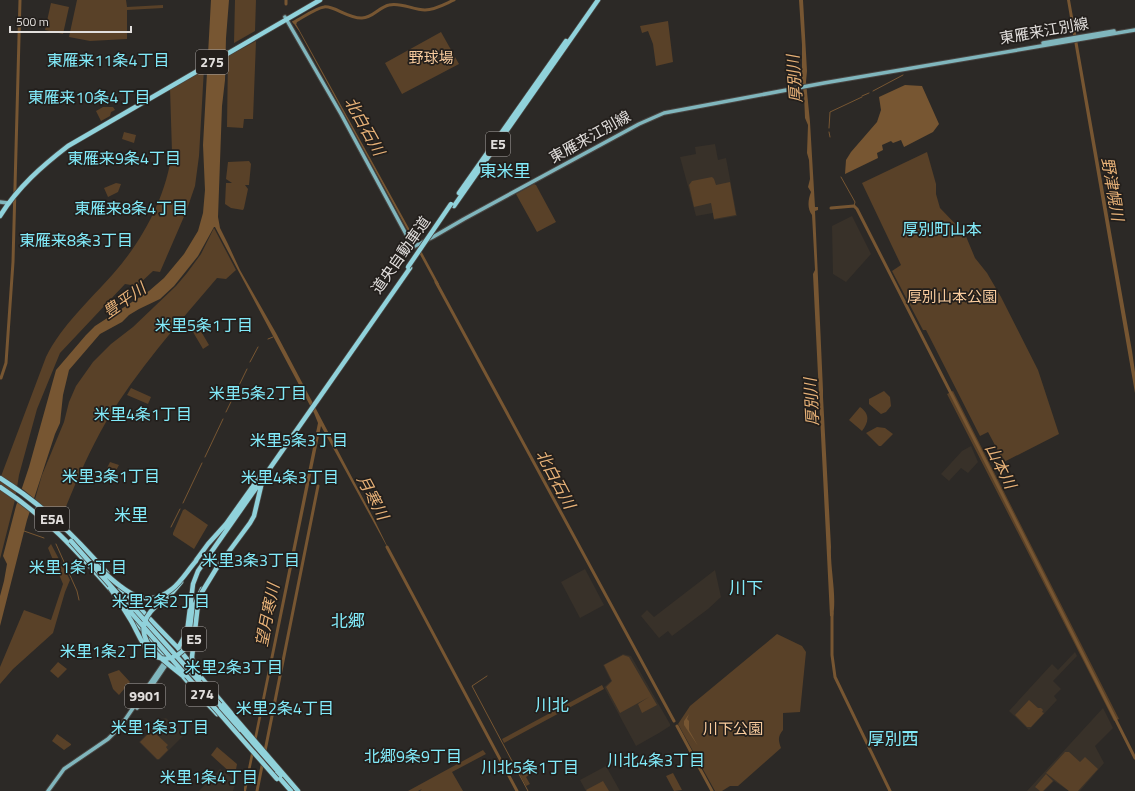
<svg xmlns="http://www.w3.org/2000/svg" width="1135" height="791" font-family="'Titillium Web','Noto Sans JP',sans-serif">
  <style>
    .built { fill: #383129 }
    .green { fill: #594128 }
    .water { fill: #775632 }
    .pier { fill: #2c2926 }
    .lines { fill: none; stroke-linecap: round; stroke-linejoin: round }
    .stream { stroke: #775632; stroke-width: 1 }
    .river { stroke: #775632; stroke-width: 3 }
    .major-casing { stroke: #494643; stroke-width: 5.5 }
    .highway-casing { stroke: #494643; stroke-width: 6 }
    .major { stroke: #80b6bd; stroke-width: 3.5 }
    .highway { stroke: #90d2db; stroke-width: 4.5 }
    .highway-bridge-casing { stroke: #494643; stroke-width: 6; stroke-linecap: butt }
    .highway-bridge { stroke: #90d2db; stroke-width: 4.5 }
    .labels { text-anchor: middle; stroke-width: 3.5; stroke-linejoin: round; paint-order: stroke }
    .shield { fill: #231f1c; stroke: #a9a5a3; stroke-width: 1 }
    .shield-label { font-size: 14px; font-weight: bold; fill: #e2dfdd }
    .street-label { font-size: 15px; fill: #e2dfdd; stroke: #231f1c }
    .park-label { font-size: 15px; fill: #f9cc9e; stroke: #231f1c }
    .neighbourhood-label { font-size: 16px; fill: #82ebfa; stroke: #231f1c }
    .water-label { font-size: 16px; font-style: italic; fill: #e8b278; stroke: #231f1c }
    .quarter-label { font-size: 17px; fill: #82ebfa; stroke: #231f1c }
  </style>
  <rect width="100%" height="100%" fill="#2c2926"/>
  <!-- built -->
  <path class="built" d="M715 144 718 160 726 158 737 216 714 220 713 213 696 216 680 157 696 154 695 147Z
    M852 216 871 254 846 282 833 274 832 226Z
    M971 446 978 462 968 473 961 468 949 481 941 474 962 451Z
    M585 569 604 605 580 618 561 582Z
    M715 570 721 597 708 609 672 636 668 631 659 638 641 616 647 610 654 617Z
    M1075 652 1077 656 1053 681 1061 689 1054 696 1057 700 1029 730 1009 711 1052 664 1058 670Z
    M623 654 631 656 670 724V726L659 733 636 746 604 687 611 681 603 665Z
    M1103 708 1113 728 1095 746 1104 763 1080 791H1069L1054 781 1044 791H1027Z
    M166 718 184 735 159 760H157L139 742 162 719Z
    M606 766 620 791H586L580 780Z
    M220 769 236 781 233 791H199Z"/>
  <!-- green -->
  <path class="green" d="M77 0H126L127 7 163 5V8L127 10V39L90 41 69 37Z
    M235 0H256L255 31 234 43Z
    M51 3 69 7 63 34 45 30Z
    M668 21 673 62 656 66 653 44 648 31 642 33 640 26Z
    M441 32 459 64 402 94 385 63Z
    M256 41 253 119H244L243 128 227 127 228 56Z
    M204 68 199 156 195 186 186 212 160 272 153 271 137 286 125 284 60 353 37 409 19 475 15 500 0 559V479L46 357C62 325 89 301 113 274 143 240 166 197 172 152L170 88Z
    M103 107H113L115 110 111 112 110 116 101 121 96 111Z
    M124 132 136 135 134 143 122 139Z
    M927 152 936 184V194L940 208 965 234 975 258 987 273 1001 297 1038 370 1059 434 1004 462 988 432 980 436 926 330H923L892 271 901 265 862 183Z
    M249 161 251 164 249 185H245L248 189 244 208 243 210 231 208 225 204 226 183H232L226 179 228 162Z
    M712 177 714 179 716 185 730 182 736 215 714 219 711 203 694 207 689 185 692 181Z
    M116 183 121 184 118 192 108 197 104 188Z
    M534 184 536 185 556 222 537 232 516 194Z
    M214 228 236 270 226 279 217 278C178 324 137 370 106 422 88 453 74 487 60 521L35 499 42 475 64 422 69 402 76 386 93 362 111 344 133 327 176 286 187 273 201 254Z
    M199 328 209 345 203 349 193 332Z
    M131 388 151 397 148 404 127 395Z
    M884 391 890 397 891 406 886 412 881 414 869 404V399Z
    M953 391 1119 719 1114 721 947 394Z
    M860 407C870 414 869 422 862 431L849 420Z
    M877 427 885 428 893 434 881 446H879L866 433Z
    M110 462 119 465 111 480 103 476Z
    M185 509 208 525 194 549 173 535V533L183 510Z
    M51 544 70 580 65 592 53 633 13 669 0 684V667L24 610 51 620 63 584 48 548Z
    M777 634 802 646 806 652 800 712 783 713V730C778 736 778 740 781 748L738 786H730L722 791H715L678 724 690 706Z
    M623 655 629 657 657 705 642 713 638 704 649 697 620 713 606 687 612 681 604 665Z
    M58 662 67 669 58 678 50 671Z
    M119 670 130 682 119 695 113 689 108 674Z
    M602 685 604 689 504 743 502 739Z
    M1029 700 1038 708H1041L1043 710 1042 712 1044 713 1031 727H1027L1015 715Z
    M152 730 168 745 166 747 168 750 159 759H157L140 742Z
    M57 734 71 744V745L64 750 52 741Z
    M217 747 237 764 235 775H233L211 755Z
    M483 750 486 754 452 772 463 791H420L422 789 418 791H408Z
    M1065 752H1069L1080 762 1085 757 1098 769 1078 791H1069L1046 773Z
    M533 768 534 772 526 777 530 784 526 786 520 775Z
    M673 773 682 790 674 791 666 776Z
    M1046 774 1053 781 1043 791H1040L1035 787Z
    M603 781 609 791H587L586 790Z"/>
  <!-- water -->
  <path class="water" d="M211 0H229L226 38 225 80 222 106 218 217 220 228 228 244 240 270 276 333 375 521 391 554 321 426 246 791H244V788L318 423 314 413 215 227H214L198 256 174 286 160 299 139 309 129 315 122 322 100 334 69 370 63 395 60 423 55 434 27 520 0 626V596L4 581 7 564 3 556 16 506 29 467 56 370 86 335 95 326 149 291 164 278 184 254 198 231 203 213 205 190 203 145Z
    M799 0H803L807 71 806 82 810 122 815 207H818V210L815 211 823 390V397L831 547C830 569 837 595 833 617L830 616 813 274 815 270 812 215C807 208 808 200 811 192L808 187 810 179 809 160 807 153 808 125 805 118 804 94 802 83V45Z
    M1067 0H1070L1132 351 1135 372V393Z
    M292 21H296L297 23 296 24 416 241 414 242 299 31Z
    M905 85 922 86 939 124 933 132 904 147 901 140 893 143 891 141 882 145 883 150 877 153 878 158 845 174 846 160 851 152 877 122 881 110 879 97Z
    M419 247 439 284 437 286 417 249Z
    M689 714 687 719 689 721V730L698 746 684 725V721Z"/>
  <!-- pier -->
  <path class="pier" d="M20 487 36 500 32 512 16 499Z"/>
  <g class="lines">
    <!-- stream -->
    <path class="stream" d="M873 91 903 75
      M862 96 869 93
      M829 128 830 112 862 97
      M829 132 830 137
      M841 177 855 202 854 206
      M268 339 273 337
      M250 362 258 347
      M226 412 247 369
      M205 457 223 419
      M183 503 202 463
      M171 527 180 509
      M24 531 44 538
      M56 544 77 591 79 600
      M487 676 472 686 528 791"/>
    <!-- river -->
    <path class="river" d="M286 4V0
      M294 22C302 18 316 8 324 7 333 5 349 19 362 18 373 18 379 7 389 5 401 2 413 10 425 10 435 10 445 4 454 0
      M831 208 854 206 857 209 986 462 1135 758
      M436 282 674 721
      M1 378 6 363 13 262 20 0
      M387 547 517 791
      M832 613V655L835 677 890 791
      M677 726 691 752
      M693 756 712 791
      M257 791 318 486"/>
    <!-- major casing -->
    <g class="major-casing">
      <path id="major" d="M285 17 341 114 413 247 433 237 464 219 639 124 664 113 824 83 1135 30
        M1043 43 1114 31
        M0 202 8 203
        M137 708 168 662
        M48 791 64 769 108 739 120 727 166 660"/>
    </g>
    <!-- highway casing -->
    <g class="highway-casing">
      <path id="highway" d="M459 193 566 41
        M454 206 598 0
        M0 216C18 187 42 166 68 146L320 0
        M0 478C44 506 73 534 107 573
        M0 487C46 517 75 549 111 590
        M194 563 208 544 226 524 263 472
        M216 569 250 523 254 516 262 482
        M120 588 178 648 195 669
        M156 606 171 594 181 582
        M131 616 175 668
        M189 642 195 604 202 589
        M178 648 187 632 193 584 198 571 410 268
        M180 673 203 699 217 714
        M199 675 231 713
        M220 705 281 775
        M219 710 238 731
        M229 711 298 791
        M276 774 291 791"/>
    </g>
    <!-- major -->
    <use href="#major" class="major"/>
    <!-- highway -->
    <use href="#highway" class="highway"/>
    <!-- highway-bridge casing -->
    <g class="highway-bridge-casing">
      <path id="highway-bridge" d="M408 267 451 204
        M71 541 132 610
        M96 565C116 583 143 614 172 589 181 582 188 570 196 561
        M110 588C117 598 124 609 130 619 137 630 141 645 151 653 165 665 182 656 189 642
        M131 605 220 705
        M156 606C124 635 161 658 183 676
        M127 608 277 779
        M200 678 194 669 192 657 198 604 202 592 216 569"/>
    </g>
    <!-- highway-bridge -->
    <use href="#highway-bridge" class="highway-bridge"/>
  </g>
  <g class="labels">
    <!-- shield labels -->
    <g class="shield">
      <rect x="196" y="50" width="32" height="24" rx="3"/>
      <rect x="486" y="132" width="24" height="24" rx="3"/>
      <rect x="35" y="507" width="34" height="24" rx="3"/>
      <rect x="182" y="627" width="24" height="24" rx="3"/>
      <rect x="186" y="682" width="32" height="24" rx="3"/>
      <rect x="125" y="684" width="40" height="24" rx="3"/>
    </g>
    <g class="shield-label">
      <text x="212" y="67">275</text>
      <text x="498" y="149">E5</text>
      <text x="52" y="524">E5A</text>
      <text x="194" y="644">E5</text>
      <text x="202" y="699">274</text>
      <text x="145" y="701">9901</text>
    </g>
    <!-- street labels -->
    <g class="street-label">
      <text transform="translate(1044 31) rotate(-10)" y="5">東雁来江別線</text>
      <text transform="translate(590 137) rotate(-29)" y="5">東雁来江別線</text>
      <text transform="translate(401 255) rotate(-55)" y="5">道央自動車道</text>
    </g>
    <!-- park labels -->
    <g class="park-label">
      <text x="431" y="63">野球場</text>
      <text x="952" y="302">厚別山本公園</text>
      <text x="733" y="734">川下公園</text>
    </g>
    <!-- neighbourhood labels -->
    <g class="neighbourhood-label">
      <text x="108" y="66">東雁来11条4丁目</text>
      <text x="89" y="103">東雁来10条4丁目</text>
      <text x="124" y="164">東雁来9条4丁目</text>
      <text x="131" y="214">東雁来8条4丁目</text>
      <text x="942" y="235">厚別町山本</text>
      <text x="76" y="246">東雁来8条3丁目</text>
      <text x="204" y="331">米里5条1丁目</text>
      <text x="258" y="399">米里5条2丁目</text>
      <text x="143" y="420">米里4条1丁目</text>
      <text x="299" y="446">米里5条3丁目</text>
      <text x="111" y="482">米里3条1丁目</text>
      <text x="290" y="483">米里4条3丁目</text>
      <text x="251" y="566">米里3条3丁目</text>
      <text x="78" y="573">米里1条1丁目</text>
      <text x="161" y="607">米里2条2丁目</text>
      <text x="109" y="657">米里1条2丁目</text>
      <text x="234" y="673">米里2条3丁目</text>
      <text x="285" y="714">米里2条4丁目</text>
      <text x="160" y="733">米里1条3丁目</text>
      <text x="413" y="762">北郷9条9丁目</text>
      <text x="656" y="766">川北4条3丁目</text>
      <text x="530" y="773">川北5条1丁目</text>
      <text x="209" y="783">米里1条4丁目</text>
    </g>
    <!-- water labels -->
    <g class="water-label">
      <text transform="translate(794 79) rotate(-94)" y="6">厚別川</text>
      <text transform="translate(365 126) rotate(61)" y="6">北白石川</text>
      <text transform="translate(1113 189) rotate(80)" y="6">野津幌川</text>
      <text transform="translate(124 300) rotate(-35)" y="6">豊平川</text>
      <text transform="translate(811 402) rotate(-93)" y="6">厚別川</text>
      <text transform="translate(1001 466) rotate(63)" y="6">山本川</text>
      <text transform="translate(556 479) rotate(62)" y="6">北白石川</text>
      <text transform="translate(373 497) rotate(62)" y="6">月寒川</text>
      <text transform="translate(267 615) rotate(-79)" y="6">望月寒川</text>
    </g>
    <!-- quarter labels -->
    <g class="quarter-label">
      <text x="505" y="177">東米里</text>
      <text x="131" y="521">米里</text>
      <text x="746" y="594">川下</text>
      <text x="348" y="627">北郷</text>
      <text x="552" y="711">川北</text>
      <text x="893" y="745">厚別西</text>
    </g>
  </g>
  <!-- scale -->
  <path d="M10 26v6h121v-6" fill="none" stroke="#e2dfdd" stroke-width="2"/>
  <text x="16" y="26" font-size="12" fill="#e2dfdd" stroke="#231f1c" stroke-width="3" paint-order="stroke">500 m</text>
</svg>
